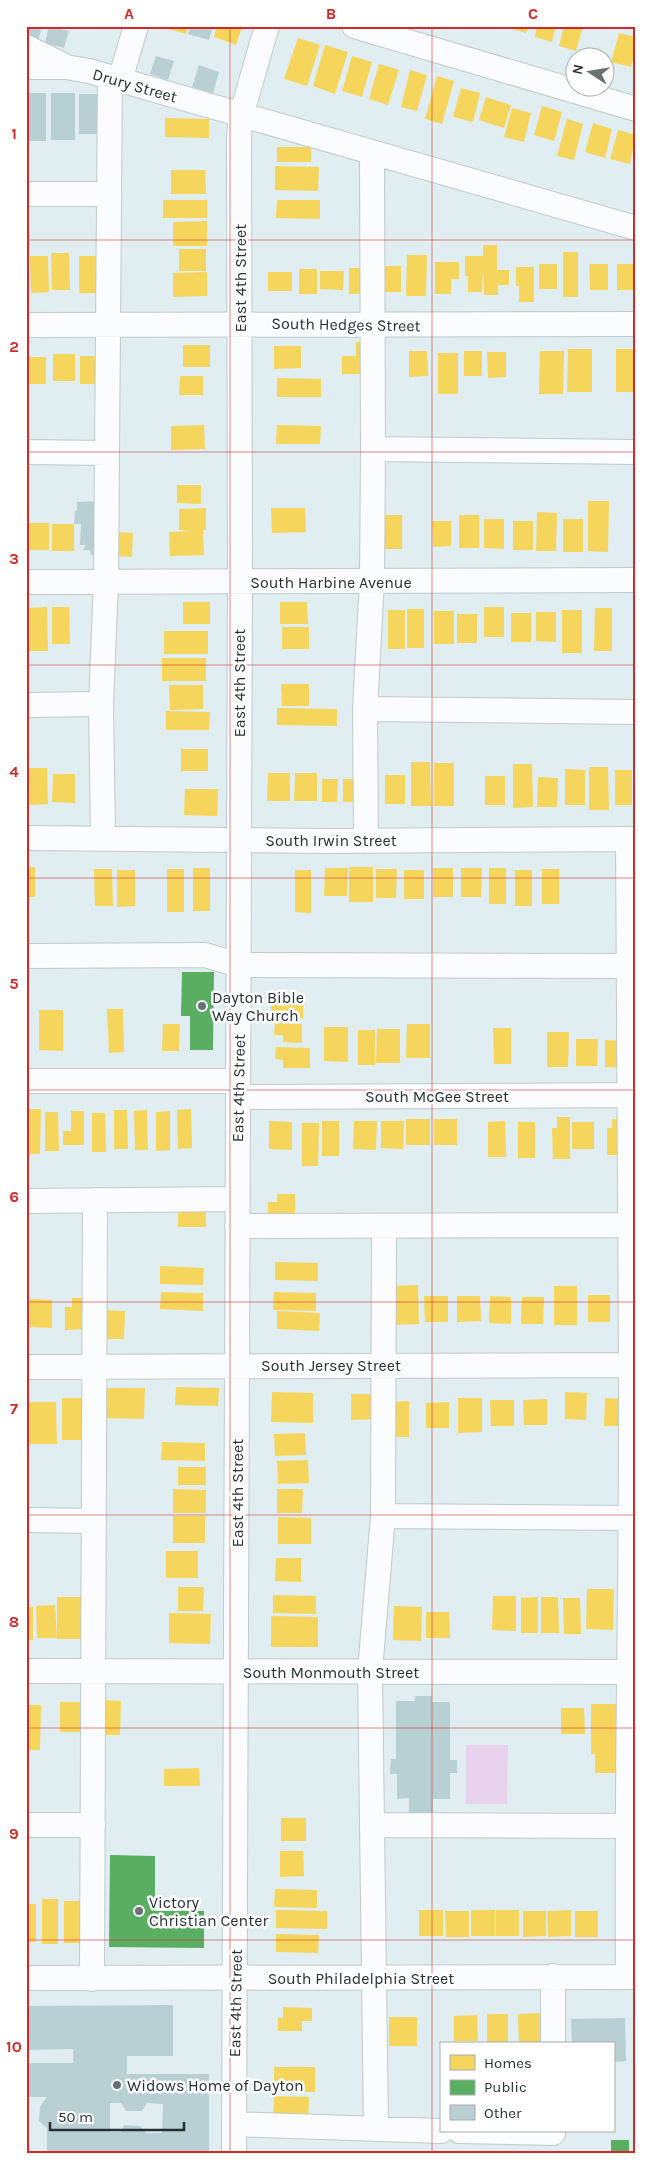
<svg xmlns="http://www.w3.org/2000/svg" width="662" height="2180" font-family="Karla,sans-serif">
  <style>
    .green { fill: #e8d2ec }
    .homes { fill: #f6d55c }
    .public { fill: #5aae61 }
    .building { fill: #b8cfd3; fill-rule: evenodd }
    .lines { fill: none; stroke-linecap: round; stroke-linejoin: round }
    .minor-casing { stroke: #bfcacc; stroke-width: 26 }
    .minor { stroke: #fafcfd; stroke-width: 24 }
    .grid { fill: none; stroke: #d62828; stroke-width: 1; stroke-opacity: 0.55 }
    .poi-dot { fill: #677274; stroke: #fff; stroke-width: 2 }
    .labels { text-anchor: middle; stroke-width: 5; stroke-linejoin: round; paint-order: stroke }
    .street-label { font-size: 16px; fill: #263031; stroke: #fff }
    .poi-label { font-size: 16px; fill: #263031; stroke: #fff; text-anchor: start }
    .neatline { fill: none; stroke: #d62828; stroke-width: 2 }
    .grid-label { font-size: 16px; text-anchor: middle; font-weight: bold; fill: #d62828 }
  </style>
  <rect width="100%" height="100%" fill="#e0eef1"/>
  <!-- green -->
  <path class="green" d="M466 1745H508L507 1804H466Z"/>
  <!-- homes -->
  <path class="homes" d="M166 26H188L186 34 165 28Z
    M217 26 242 27 236 45 214 37Z
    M510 26H528L526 33 509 28Z
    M537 26H556L552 42 535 37Z
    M564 26H583L576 51 559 46Z
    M619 33 636 37V49L631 67 611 62Z
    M298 38 320 45 307 86 284 79Z
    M325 45 348 52 335 94 313 86Z
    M352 56 372 62 362 97 342 91Z
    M379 64 399 70 388 105 369 99Z
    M410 70 427 75 417 111 401 107Z
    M437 76 454 81 442 124 425 119Z
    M461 88 480 93 473 122 453 117Z
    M486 97 511 105 504 128 479 120Z
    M542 106 562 112 554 141 534 135Z
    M512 108 531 113 524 142 504 137Z
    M165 118 209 119V138L165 137Z
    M567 119 583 124 574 160 557 156Z
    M593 123 612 129 605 158 585 152Z
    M618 130 636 135 630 164 610 159Z
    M277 147H311V162H277Z
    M275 166 319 167 318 191 275 190Z
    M171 170H205L206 194H171Z
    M163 200H207V218H163Z
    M277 200H320V219L276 218Z
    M207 221V246H173V222Z
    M483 245H497V270H509V285H498V295H484L483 269 482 292H468V276H465V256H483Z
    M179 249H206V271H179Z
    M563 252H578V297H563Z
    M51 253H69L70 290H52Z
    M407 255H427L426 296H406Z
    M30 256H48L49 292 31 293Z
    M79 256H97L98 293H79Z
    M435 262H459V279H451V294H435Z
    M539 264H557V289H539Z
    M589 264H608V290H590Z
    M617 264H635V290H617Z
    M382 266H401V292H383Z
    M516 267H534V302H519V286H516Z
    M349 268H367L368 294H349Z
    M299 269H317V294H299Z
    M320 271H344L343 290 320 289Z
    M207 272V296L173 297V273Z
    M268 272H292V291H268Z
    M356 342H368L367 374H342V356H356Z
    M183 345H210V367H183Z
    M274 346H301V368L274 369Z
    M568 349H592V392H567Z
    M616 349H636V392H616Z
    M409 351H427L428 376 409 377Z
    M464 351H482V376H464Z
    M540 351H564L563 394H539Z
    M487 352H506V377L488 378Z
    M438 353H458V394H438Z
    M53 354H75V381H53Z
    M80 356H102V384H80Z
    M26 357H46V384H26Z
    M180 376H203V395H179Z
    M277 378 321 379V397H277Z
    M204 425 205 449 171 450V426Z
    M277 425 321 426 320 444H276Z
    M177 485H201V504L177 503Z
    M588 501H609L608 552 588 551Z
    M206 508V530H203L204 555 170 556 169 532 190 531 179 530V509Z
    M271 508H305L306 532 272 533Z
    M537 512 557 513 556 551H536Z
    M383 515H402V549H383Z
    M459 515H479V548H459Z
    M484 519H504V549L484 548Z
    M563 519H583V552H563Z
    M432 521H451V546L433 547Z
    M513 521H533V550H513Z
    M27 523H49V550H27Z
    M52 524H74V551H52Z
    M114 532 133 533 132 557 114 556Z
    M183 602H210V624H183Z
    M280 602H307L308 624H280Z
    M47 607 48 651H26V608Z
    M52 607H69L70 644H52Z
    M484 607H504V637H484Z
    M595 608H612V651H594Z
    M407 609H424V648H407Z
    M388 610H405V649H388Z
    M562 610H582V653H562Z
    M434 611H454V644H434Z
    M536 612H556V642L536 641Z
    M511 613H531V642H511Z
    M457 614H477V643H457Z
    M282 627H309V649H282Z
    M164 631H208V654H164Z
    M162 658H206V681H162Z
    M281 684H309V706H282Z
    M169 685H203V709L170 710Z
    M277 708 337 709V726L277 725Z
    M166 711 210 712 209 730H166Z
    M181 749H208V771H181Z
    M411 762H430L431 806H411Z
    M434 763H454V806H434Z
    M513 764H532L533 807 513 808Z
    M589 767H608L609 810H589Z
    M29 768H47L48 804 30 805Z
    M565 769 585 770V805H565Z
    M615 770H632V805H615Z
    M268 773H290V801H267Z
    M295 773H317V801H294Z
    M53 774H75V803L52 802Z
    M385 775H405V804H385Z
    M485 776H505V805H485Z
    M538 777 558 778 557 807H537Z
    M322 779H338L337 802H322Z
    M343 779H359L358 802H343Z
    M185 789H218L217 816 184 815Z
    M26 867H35V897H26Z
    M349 867H373V902H349Z
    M193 868H210V911H193Z
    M325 868H348L347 896H324Z
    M433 868H453V897H433Z
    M461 868H482L481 897H461Z
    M489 868H506V904H489Z
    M94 869H112L113 906H95Z
    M167 869H184V912H167Z
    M376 869H397L396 898H376Z
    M542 869H559V904H542Z
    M117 870H135V906L117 907Z
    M295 870H311V913L295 912Z
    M404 870H424V899H404Z
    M515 870H532V906H515Z
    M271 998H303V1018H280L281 1011H271Z
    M107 1009H123L124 1052 109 1053Z
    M39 1010H63V1051L39 1050Z
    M275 1023 302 1024V1043L283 1042V1035H274Z
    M163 1024H180L179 1051H162Z
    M407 1024H430V1058H406Z
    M324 1027H348V1062L324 1061Z
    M493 1028H511V1064H494Z
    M377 1029H400V1063H376Z
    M358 1030H375V1065H358Z
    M547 1032H569L568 1067H547Z
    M576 1039H598L597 1066H576Z
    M605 1040 627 1041 626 1068 605 1067Z
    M276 1047 310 1048V1068H283V1060L275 1059Z
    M26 1109H41L40 1154H26Z
    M191 1109 192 1148 178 1149 177 1110Z
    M114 1110H127L128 1149H114Z
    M147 1110 148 1150H135L134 1111Z
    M71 1111H84V1145H63V1131H71Z
    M170 1111V1150L156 1151V1112Z
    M45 1112H58L59 1151H45Z
    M92 1113H105L106 1152H92Z
    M557 1117H570V1159H553L552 1128H557Z
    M406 1119H430V1145H406Z
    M434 1119H457V1145H434Z
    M612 1119H624V1155H607V1128H612Z
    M269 1121 292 1122V1150L269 1149Z
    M322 1121H339V1156H322Z
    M354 1121H377L376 1150 353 1149Z
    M381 1121H404L403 1149 381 1148Z
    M505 1121 506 1157H488V1122Z
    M518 1122H535V1158H518Z
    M572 1122H594V1149H572Z
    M302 1123H319L318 1166H302Z
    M277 1194H295V1216H268V1202H277Z
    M178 1204H206V1227H178Z
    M275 1262 318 1263V1281L275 1280Z
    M160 1266 204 1268 203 1285 160 1284Z
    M418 1285 419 1324 392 1325 391 1286Z
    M554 1286H577V1325H554Z
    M161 1292 203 1293V1311L160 1309Z
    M274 1292 316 1293V1311L273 1310Z
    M588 1295H610V1322H588Z
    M424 1296H448V1322H425Z
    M457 1296H480L481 1321 457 1322Z
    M490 1296 511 1297V1324L489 1323Z
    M522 1297H544L543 1324H521Z
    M72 1298H88L89 1329 65 1330V1307H72Z
    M30 1299 52 1300V1328L29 1327Z
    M102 1310 125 1311 124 1339H101Z
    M277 1311 320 1313 319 1331 277 1329Z
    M176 1387 219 1388 218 1406 175 1405Z
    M103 1388H145L144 1419 102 1418Z
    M272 1392 313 1393V1423L271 1422Z
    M565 1392 587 1393 586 1420 565 1419Z
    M351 1394H375V1419L351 1420Z
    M62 1398H91L92 1440H62Z
    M458 1398H482V1432L458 1433Z
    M605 1398 626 1399V1426H604Z
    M547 1399V1425H524L523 1400Z
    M490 1400H514V1426H491Z
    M409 1401V1437H392L391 1402Z
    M26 1402H56L57 1444H26Z
    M449 1402V1428H426V1403Z
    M305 1433 306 1455 275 1456 274 1434Z
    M162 1442 205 1443V1461L161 1460Z
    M308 1460 309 1483 278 1484 277 1461Z
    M178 1467H206V1485H178Z
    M173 1489 206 1490V1513H173Z
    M277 1489H303L302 1513H277Z
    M173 1516H205V1543H173Z
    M278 1517 311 1518V1544H278Z
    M166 1551H198V1578H166Z
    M276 1558H301V1582L275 1581Z
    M178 1587H204L203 1611H178Z
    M587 1589H614L613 1630 586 1629Z
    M273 1595 316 1596V1614L273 1613Z
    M493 1596H516V1631L492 1630Z
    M57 1597H87V1639H57Z
    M538 1597V1633H521V1598Z
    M541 1597H558L559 1633H541Z
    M563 1598H580L581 1634H564Z
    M55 1605 57 1638H37L36 1606Z
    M394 1606 422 1607 421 1641 393 1640Z
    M26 1607H33V1640H26Z
    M426 1612H449L450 1638H426Z
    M169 1613 211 1614 210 1644 169 1643Z
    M271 1616 318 1617V1647H271Z
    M104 1700 121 1701 120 1735H103Z
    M60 1702H80V1732H60Z
    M591 1704H620V1773H595V1754H591Z
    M26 1705H41L40 1750H26Z
    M561 1708H584L585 1734H561Z
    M199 1768 200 1786H164V1769Z
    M281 1818H306V1841H281Z
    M280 1851H303L304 1876 280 1877Z
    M275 1889 317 1890V1908L274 1907Z
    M42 1899H58V1944H42Z
    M64 1901H81V1943H64Z
    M26 1904H36V1942H26Z
    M276 1910 327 1911V1929L276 1928Z
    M419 1910H443V1936H419Z
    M471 1910H495V1936H471Z
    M496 1910H519V1936H496Z
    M571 1910V1936L548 1937 547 1911Z
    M445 1911H469V1937H446Z
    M523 1911H546V1936L523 1937Z
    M575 1911H598V1937H575Z
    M276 1934 319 1935 318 1953 276 1952Z
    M283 2007 312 2008V2021H302V2031H278V2018H283Z
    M542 2013V2044H519L518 2014Z
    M487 2014H508V2044H487Z
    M477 2015 478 2041H454V2016Z
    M389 2017H417V2046H389Z
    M274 2067H315V2092H274Z
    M274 2096 309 2097 308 2121 273 2120Z"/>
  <!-- public -->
  <path class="public" d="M182 972H214L213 1050H190V1016H181Z
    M110 1855 155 1856V1911H204V1948L109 1947Z
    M611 2140H629V2154H611Z"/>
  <!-- building -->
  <path class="building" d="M26 26H42L38 42 26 39Z
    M49 26 69 31 64 48 45 43Z
    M191 26H213L209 40 188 34Z
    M156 56 174 61 168 80 150 74Z
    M199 65 219 72 213 93 192 87Z
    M26 93H46V141H26Z
    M51 93H75V140H51Z
    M79 94H100L101 134H79Z
    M100 501 102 554 91 555 90 550H83L86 545H80L81 524H74L75 511 77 510V502Z
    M415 1696H432V1702H450V1760H457V1773H450V1799H433V1819H409V1798L397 1799V1774H390L391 1759H396V1701H415Z
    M173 2005V2056H127V2074H209V2154H47V2128L39 2121 40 2107 47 2097H26V2063H73V2049L26 2050V2006ZM110 2103H121L126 2111H142L147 2103 163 2104 162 2133H147L140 2126 124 2125 121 2132H110Z
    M625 2018 626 2061 613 2062V2044H572L571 2019Z"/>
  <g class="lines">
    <!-- minor casing -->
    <g class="minor-casing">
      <path id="minor" d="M354 26 636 109
        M26 47 63 65
        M26 67H66L89 71 636 228
        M120 80 136 26
        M26 194H109
        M26 325 636 324
        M373 449 636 452
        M26 452 106 453
        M26 582 636 580
        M26 705 101 704
        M365 709 636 712
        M26 838 327 841 636 839
        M103 838 101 704 106 582 110 77
        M366 841 365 709 372 581 373 449 372 153
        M26 956 205 955 239 965 628 966
        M26 1081H238
        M238 1097 636 1095
        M26 1201 237 1199
        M237 1226 630 1225
        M26 1367 636 1365
        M383 1516 630 1518
        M26 1520 94 1521
        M26 1671 636 1672
        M26 1825H93
        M373 1825 627 1826
        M628 1977C626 1773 632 1569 631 1365 631 1190 628 1014 628 839
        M26 1978 636 1977
        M92 1979 95 1200
        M553 2044V1976
        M234 2124 441 2131
        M376 2129 370 1671 383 1516 384 1227
        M459 2131 553 2133V2131
        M234 2154 240 582 239 136 241 116 267 26"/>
    </g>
    <!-- minor -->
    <use href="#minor" class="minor"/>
  </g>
  <!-- grid -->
  <path class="grid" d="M230 26V2154M432 26V2154M26 240H636M26 452H636M26 665H636M26 878H636M26 1090H636M26 1302H636M26 1515H636M26 1728H636M26 1940H636"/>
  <!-- markers -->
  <g class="poi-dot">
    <circle cx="202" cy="1006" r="5"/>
    <circle cx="139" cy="1911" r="5"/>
    <circle cx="117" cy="2085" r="5"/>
  </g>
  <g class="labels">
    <!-- street labels -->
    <g class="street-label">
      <text transform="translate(135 85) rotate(16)" y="6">Drury Street</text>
      <text transform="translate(240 278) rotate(-90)" y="6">East 4th Street</text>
      <text transform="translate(346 324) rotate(1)" y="6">South Hedges Street</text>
      <text x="331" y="588">South Harbine Avenue</text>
      <text transform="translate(239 683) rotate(-90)" y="6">East 4th Street</text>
      <text x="331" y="846">South Irwin Street</text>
      <text transform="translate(238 1088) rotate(-89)" y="6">East 4th Street</text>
      <text x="437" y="1102">South McGee Street</text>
      <text x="331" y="1371">South Jersey Street</text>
      <text transform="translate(237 1493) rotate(-90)" y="6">East 4th Street</text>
      <text x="331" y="1678">South Monmouth Street</text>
      <text x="361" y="1984">South Philadelphia Street</text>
      <text transform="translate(235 2003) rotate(-89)" y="6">East 4th Street</text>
    </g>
    <!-- poi labels -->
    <g class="poi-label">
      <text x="212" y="1003">Dayton Bible<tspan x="212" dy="18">Way Church</tspan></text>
      <text x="149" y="1908">Victory<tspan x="149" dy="18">Christian Center</tspan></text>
      <text x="127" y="2091">Widows Home of Dayton</text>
    </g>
  </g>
  <!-- border -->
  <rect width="662" height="2180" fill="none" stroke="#ffffff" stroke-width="55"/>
  <!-- legend -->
  <rect x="440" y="2042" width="175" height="90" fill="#ffffff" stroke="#a8acad"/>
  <rect x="450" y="2055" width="25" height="15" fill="#f6d55c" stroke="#a8acad"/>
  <text x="484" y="2068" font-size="15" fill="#263031">Homes</text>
  <rect x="450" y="2080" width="25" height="15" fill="#5aae61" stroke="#a8acad"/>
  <text x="484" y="2092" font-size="15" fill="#263031">Public</text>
  <rect x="450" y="2105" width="25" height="15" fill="#b8cfd3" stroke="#a8acad"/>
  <text x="484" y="2118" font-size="15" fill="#263031">Other</text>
  <!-- north arrow -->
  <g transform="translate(590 72) rotate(282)"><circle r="24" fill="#ffffff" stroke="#a8acad"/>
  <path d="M0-4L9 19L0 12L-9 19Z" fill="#677274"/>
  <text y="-8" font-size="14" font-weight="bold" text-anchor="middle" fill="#263031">N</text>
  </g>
  <!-- scale -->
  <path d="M50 2122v8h134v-8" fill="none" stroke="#263031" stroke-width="2.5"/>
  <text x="58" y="2122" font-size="15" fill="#263031" stroke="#ffffff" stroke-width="4" paint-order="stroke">50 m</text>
  <rect x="28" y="28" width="606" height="2124" class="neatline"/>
  <g class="grid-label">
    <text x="129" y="19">A</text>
    <text x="331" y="19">B</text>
    <text x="533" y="19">C</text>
    <text x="14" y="139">1</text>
    <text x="14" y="352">2</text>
    <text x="14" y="564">3</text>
    <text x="14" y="777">4</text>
    <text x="14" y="989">5</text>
    <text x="14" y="1202">6</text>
    <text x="14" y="1414">7</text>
    <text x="14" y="1627">8</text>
    <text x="14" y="1839">9</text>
    <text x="14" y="2052">10</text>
  </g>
</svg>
